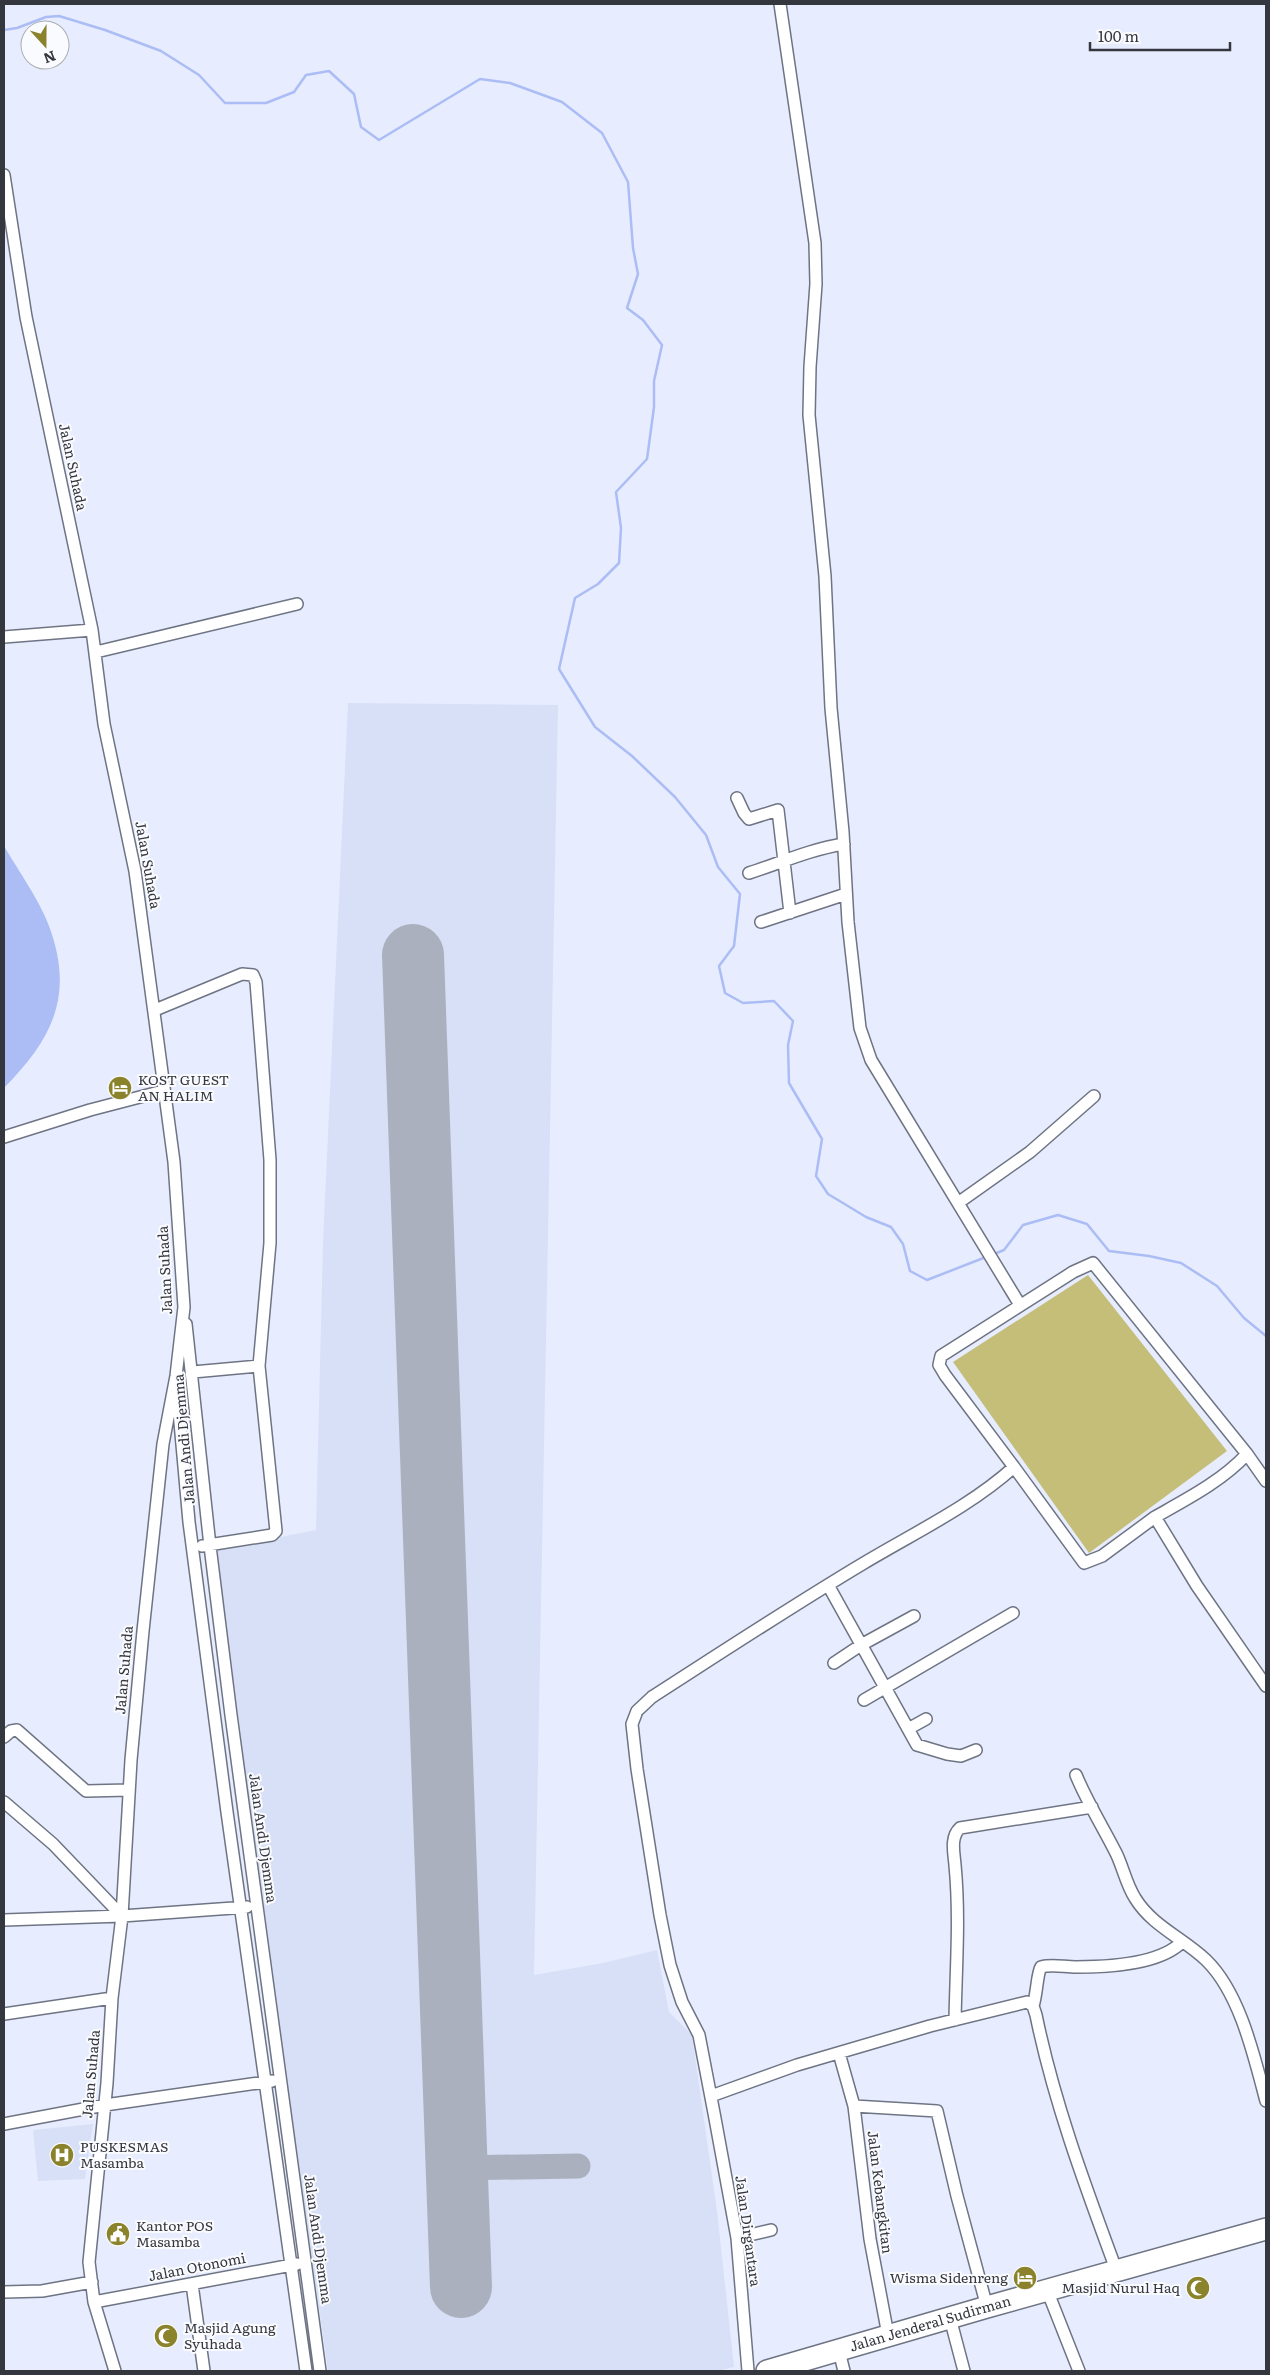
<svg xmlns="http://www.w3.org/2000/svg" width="1270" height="2375" font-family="Literata,serif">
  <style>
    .built { fill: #d7e0f7 }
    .green { fill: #c4be79 }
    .water { fill: #abbdf4 }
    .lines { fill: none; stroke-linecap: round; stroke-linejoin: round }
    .stream { stroke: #abbdf4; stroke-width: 2.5 }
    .taxiway { stroke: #abb0be; stroke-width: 25 }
    .runway { stroke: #abb0be; stroke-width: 62 }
    .street-casing { stroke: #6e7483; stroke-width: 14 }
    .highway-casing { stroke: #6e7483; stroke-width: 24 }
    .street { stroke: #fff; stroke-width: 11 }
    .highway { stroke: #fff; stroke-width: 21 }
    .labels { text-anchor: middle; stroke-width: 4; stroke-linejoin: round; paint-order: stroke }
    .street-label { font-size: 14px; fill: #35373e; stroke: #fafbfe }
    .poi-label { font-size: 14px; fill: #35373e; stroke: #fafbfe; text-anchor: start }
  </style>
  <rect width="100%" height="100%" fill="#e7edff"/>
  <!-- built -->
  <path class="built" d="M348 703 558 705 534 1975 603 1963 657 1950 669 2012 692 2035 717 2211 734 2367 718 2371H328L242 1768 215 1550 316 1530 323 1242Z
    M93 2124 85 2179 38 2181 33 2130Z"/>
  <!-- green -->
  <path class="green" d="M1088 1275 1227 1451 1089 1553 953 1362Z"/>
  <!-- water -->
  <path class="water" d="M4 846C18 870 40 901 49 926 75 996 52 1039 4 1088Z"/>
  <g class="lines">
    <!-- stream -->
    <path class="stream" d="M4 30 17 28 46 17 59 16 105 30 161 51 199 75 225 103H266L294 92 306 75 329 71 354 94 361 127 379 140 480 79 510 83 562 102 602 133 628 182 633 248 638 274 627 308 643 320 662 345 654 381V407L647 459 616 492 621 528 619 563 598 584 575 598 559 669 595 727 632 756 675 797 706 835 718 867 740 894 734 946 719 966 725 993 743 1003 774 1001 793 1021 788 1045 789 1083 822 1139 816 1176 828 1194 866 1217 891 1227 903 1244 910 1271 927 1280 986 1257
      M994 1254 1004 1250 1023 1225 1058 1215 1087 1224 1109 1251 1149 1256 1181 1263 1217 1286 1244 1318 1266 1336"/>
    <!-- taxiway -->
    <path class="taxiway" d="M456 2168 578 2166"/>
    <!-- runway -->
    <path class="runway" d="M413 955 461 2287"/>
    <!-- street casing -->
    <g class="street-casing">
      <path id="street" d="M780 4 815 243 816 284 810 367 809 415 825 576 831 708 843 832 848 922 860 1028 871 1060 1020 1305
        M4 175 26 317 92 630 104 724 135 871 174 1162 184 1307 176 1376 163 1444 143 1631 131 1760 122 1916 112 1998 107 2083 89 2262 94 2302 115 2371
        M4 637 92 630
        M96 652 297 604
        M737 798 744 813 749 819 778 810 790 913
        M749 873C780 863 811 849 844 844
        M761 922 846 894
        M155 1010 242 974 253 975 256 982 270 1160V1243L259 1366 276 1531 272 1535 202 1546
        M4 1137 90 1110 163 1091
        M958 1203 1030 1152 1094 1096
        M186 1324 210 1546 231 1715 320 2371
        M193 1372 259 1366
        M177 1389 189 1522 227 1812 306 2371
        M1247 1454 1266 1481
        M1014 1467 945 1375 939 1365 941 1356 1073 1272 1093 1263 1247 1454C1222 1481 1187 1499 1155 1517
        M828 1585 917 1745 947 1754 961 1756 976 1750
        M834 1663 861 1645 914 1616
        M864 1700 1013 1613
        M908 1729 926 1719
        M4 1737 11 1731 17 1730 86 1791 129 1790
        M1076 1775C1087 1802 1103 1827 1116 1853 1123 1867 1126 1884 1135 1898 1152 1926 1183 1938 1206 1960 1240 1993 1254 2056 1266 2101
        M4 1802 53 1844 122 1916
        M4 1920 122 1916 247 1907
        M1033 2006C1037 1994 1037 1973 1041 1967 1052 1964 1064 1967 1076 1967 1107 1967 1159 1965 1182 1942
        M4 2014 112 1998
        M955 2020C956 1968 960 1917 955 1865 954 1853 950 1837 960 1828L1092 1807
        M839 2053 854 2106 870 2239 888 2335
        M711 2096 797 2065 930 2026 1027 2002 1033 2006 1036 2015C1054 2103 1086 2188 1117 2272
        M854 2106 937 2111 957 2196 987 2307
        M4 2124 105 2105 272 2081
        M737 2238 771 2230
        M192 2284 204 2371
        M1047 2290 1079 2371
        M4 2292 42 2291 92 2282
        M94 2302 297 2264
        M950 2318 964 2371
        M839 2351 844 2371
        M748 2371 737 2238 714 2113 699 2035 682 2002 670 1965 660 1915 637 1769 632 1724 637 1711 652 1697C722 1652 792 1606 864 1563 914 1533 971 1506 1014 1467L1084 1563 1102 1556 1155 1517 1197 1586 1266 1686"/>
    </g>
    <!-- highway casing -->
    <g class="highway-casing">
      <g id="highway">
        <path id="s1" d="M767 2371 987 2307 1266 2229"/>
      </g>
    </g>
    <!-- street -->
    <use href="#street" class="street"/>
    <!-- highway -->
    <use href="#highway" class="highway"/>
  </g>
  <!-- icons -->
  <defs>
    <g id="hotel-disc" transform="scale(1.25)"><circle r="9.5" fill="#8b832b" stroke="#fafbfe"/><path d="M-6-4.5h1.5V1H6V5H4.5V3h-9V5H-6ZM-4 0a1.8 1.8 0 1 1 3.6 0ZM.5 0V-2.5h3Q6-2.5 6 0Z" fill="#fff"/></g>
    <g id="hospital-disc" transform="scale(1.25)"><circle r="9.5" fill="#8b832b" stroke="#fafbfe"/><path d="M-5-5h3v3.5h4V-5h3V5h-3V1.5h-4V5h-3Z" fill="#fff"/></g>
    <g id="civic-disc" transform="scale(1.25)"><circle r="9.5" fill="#8b832b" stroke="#fafbfe"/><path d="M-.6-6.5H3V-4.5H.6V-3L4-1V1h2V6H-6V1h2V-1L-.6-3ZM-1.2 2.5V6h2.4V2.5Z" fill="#fff"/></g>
    <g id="mosque-disc" transform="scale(1.25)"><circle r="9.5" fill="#8b832b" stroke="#fafbfe"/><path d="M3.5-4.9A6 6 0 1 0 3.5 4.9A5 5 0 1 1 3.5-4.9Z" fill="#fff"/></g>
  </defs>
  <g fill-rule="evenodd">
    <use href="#hotel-disc" x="120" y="1088"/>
    <use href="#hospital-disc" x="62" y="2155"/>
    <use href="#civic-disc" x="118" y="2234"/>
    <use href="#hotel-disc" x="1025" y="2278"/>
    <use href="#mosque-disc" x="1198" y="2288"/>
    <use href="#mosque-disc" x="166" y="2336"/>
  </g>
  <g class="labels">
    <!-- street labels -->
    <g class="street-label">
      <text transform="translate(73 467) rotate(78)" y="5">Jalan Suhada</text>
      <text transform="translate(148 865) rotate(80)" y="5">Jalan Suhada</text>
      <text transform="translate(165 1270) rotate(-93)" y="5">Jalan Suhada</text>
      <text transform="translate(184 1439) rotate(-95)" y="5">Jalan Andi Djemma</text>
      <text transform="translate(124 1670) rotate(-85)" y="5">Jalan Suhada</text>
      <text transform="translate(263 1838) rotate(82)" y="5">Jalan Andi Djemma</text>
      <text transform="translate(91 2074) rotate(-85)" y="5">Jalan Suhada</text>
      <text transform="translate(880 2192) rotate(83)" y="5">Jalan Kebangkitan</text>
      <text transform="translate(748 2231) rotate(82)" y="5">Jalan Dirgantara</text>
      <text transform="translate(318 2239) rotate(82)" y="5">Jalan Andi Djemma</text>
      <text transform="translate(197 2267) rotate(-11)" y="5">Jalan Otonomi</text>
      <text dy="5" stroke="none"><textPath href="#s1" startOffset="170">Jalan Jenderal Sudirman</textPath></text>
    </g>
    <!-- poi labels -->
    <g class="poi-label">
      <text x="138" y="1085">KOST GUEST<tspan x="138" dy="16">AN HALIM</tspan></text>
      <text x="80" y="2152">PUSKESMAS<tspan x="80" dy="16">Masamba</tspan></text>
      <text x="136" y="2231">Kantor POS<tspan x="136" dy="16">Masamba</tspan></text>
      <text x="1008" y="2283" text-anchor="end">Wisma Sidenreng</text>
      <text x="1180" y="2293" text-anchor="end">Masjid Nurul Haq</text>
      <text x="184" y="2333">Masjid Agung<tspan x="184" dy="16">Syuhada</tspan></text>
    </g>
  </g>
  <!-- border -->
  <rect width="1270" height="2375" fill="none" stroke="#35373e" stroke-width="10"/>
  <!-- north arrow -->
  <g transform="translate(45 45) rotate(159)"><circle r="24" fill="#fafbfe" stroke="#abadb1"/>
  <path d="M0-4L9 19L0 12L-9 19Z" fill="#8b832b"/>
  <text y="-8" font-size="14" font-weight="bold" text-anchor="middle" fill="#35373e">N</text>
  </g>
  <!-- scale -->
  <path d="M1090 42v8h140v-8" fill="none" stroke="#35373e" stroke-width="2.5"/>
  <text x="1098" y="42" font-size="15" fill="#35373e" stroke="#fafbfe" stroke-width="4" paint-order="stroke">100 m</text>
</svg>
